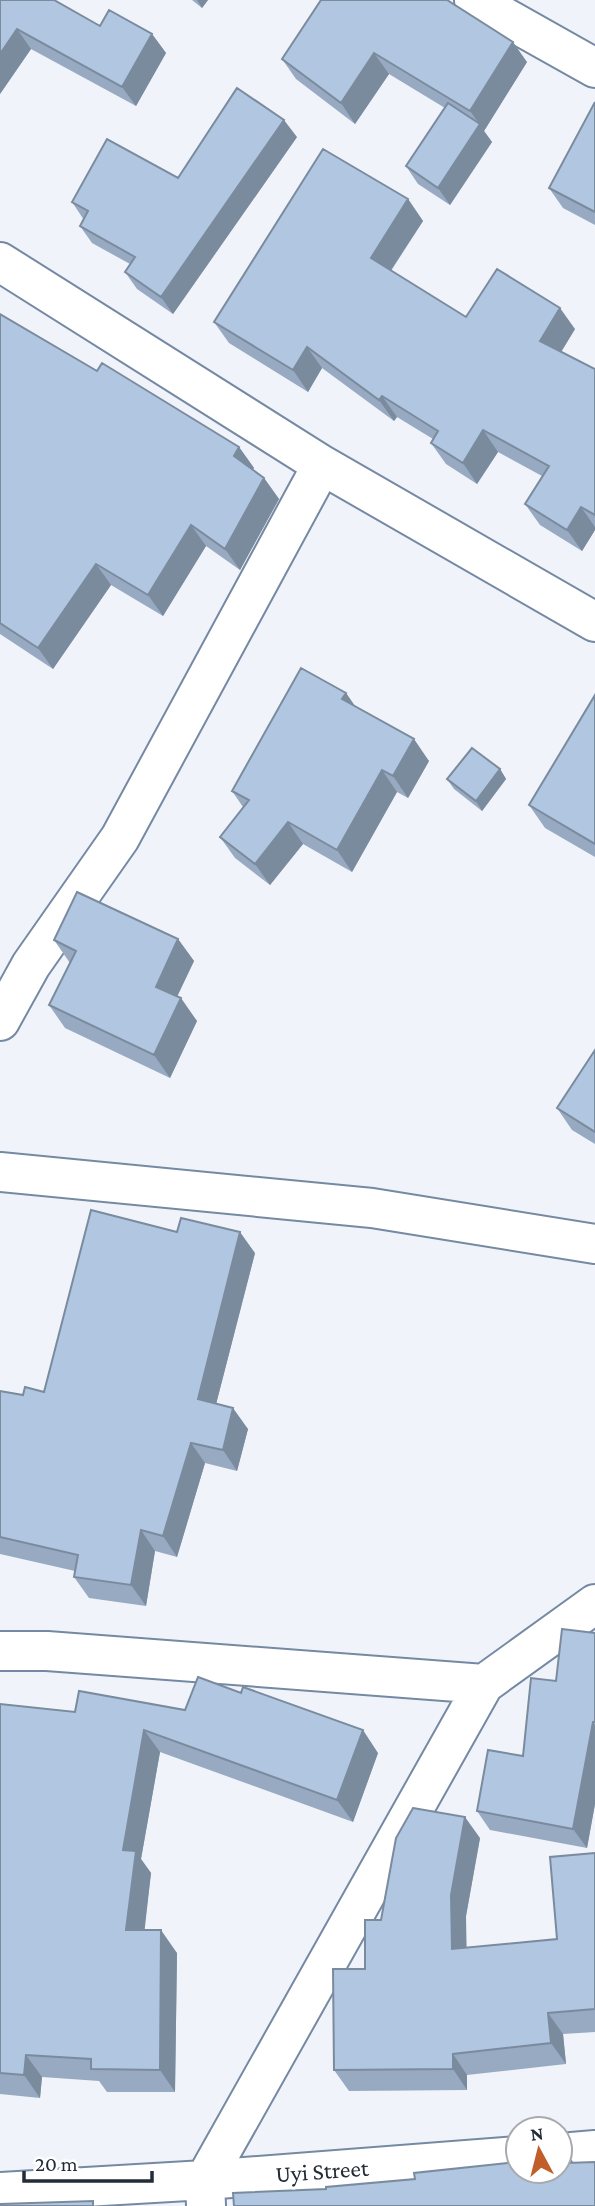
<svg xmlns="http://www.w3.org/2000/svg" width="595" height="2206" font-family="'Crimson Pro',serif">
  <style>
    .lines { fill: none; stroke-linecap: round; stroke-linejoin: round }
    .minor-casing { stroke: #7589a3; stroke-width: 42 }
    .minor { stroke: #fff; stroke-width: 38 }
    .wall { fill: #97aac2 }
    .shaded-wall { fill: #7b8b9e }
    .building { fill: #b0c6e1; stroke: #7b8b9e; stroke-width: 2 }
    .labels { text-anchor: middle; stroke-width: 6; stroke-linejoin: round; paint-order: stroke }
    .street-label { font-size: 24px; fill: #242c37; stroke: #fff }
  </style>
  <rect width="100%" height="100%" fill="#f0f4fa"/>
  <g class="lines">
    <!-- minor casing -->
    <g class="minor-casing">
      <path id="minor" d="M474 0 595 68
        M0 262 322 465 595 622
        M0 1021 31 965 120 838 322 465
        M0 1172 372 1208 595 1244
        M0 1651H47L484 1684
        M560 2153 595 2150
        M0 2192 205 2180 518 2156
        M206 2206 205 2180 484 1684 595 1604"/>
    </g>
    <!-- minor -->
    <use href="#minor" class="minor"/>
  </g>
  <!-- wall -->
  <path class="wall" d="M0 0 100 26 152 34 166 53 136 106 31 49 0 94Z
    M192 0H208L202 8Z
    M321 0 527 62 484 131 492 142 450 205 418 184 406 166 445 108 389 74 355 124 296 79 282 59Z
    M595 102V225L563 208 549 188Z
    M297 137 173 314 137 289 125 272 130 264 92 243 80 226 84 220 72 202 178 178Z
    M408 199 423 221 391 271 466 317 575 329 561 352 595 369V530L582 551 540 525 525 504 542 476 498 452 477 484 446 464 431 443 433 439 397 417 394 421 322 368 308 392 229 343 214 322Z
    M0 314 97 371 239 447 254 468 253 469 264 478 279 499 240 570 206 546 163 616 111 585 53 669 0 634Z
    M346 693 355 706 429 761 408 798 397 792 352 872 303 844 270 885 235 858 220 837 243 807 232 791Z
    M595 695V857L545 828 529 805Z
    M500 769 506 779 482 811 454 789 447 779Z
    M178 939 194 961 177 997 197 1021 170 1078 65 1028 49 1005 70 963 54 940Z
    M595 1050V1144L572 1130 557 1108Z
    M255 1253 216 1404 248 1429 237 1471 205 1463 177 1557 155 1551 146 1606 89 1598 74 1577 75 1571 0 1554V1391L23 1395 44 1392Z
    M595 1633V1804L587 1848 490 1830 477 1811 523 1756 556 1681Z
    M0 1704 378 1753 353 1822 160 1752 141 1859 151 1873 144 1930 177 1953 175 2092H107L99 2081 42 2077 40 2098 0 2094Z
    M480 1838 466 1916V1948L557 1939 595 1853V2032L563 2034 566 2064 467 2075V2090L349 2091 334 2070 381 1920Z"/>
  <!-- shaded-wall -->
  <path class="shaded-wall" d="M197 0H208L202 8Z
    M17 29 31 49 0 94V54Z
    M152 34 166 53 136 106 122 87Z
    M513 42 527 62 484 131 492 142 450 205 438 188 480 125 470 111Z
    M374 53 389 74 355 124 341 103Z
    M284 120 297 137 173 314 161 297Z
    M408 199 423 221 385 279 371 258Z
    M560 308 575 329 555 362 540 341Z
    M307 347 322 368 308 392 293 370Z
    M382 396 397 417 394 421 379 400Z
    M483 430 498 452 477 484 463 463Z
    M239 447 254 468 248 477 234 456Z
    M264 478 279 499 240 570 225 549Z
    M581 507 595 527V530L582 551 567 530Z
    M191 525 206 546 163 616 148 595Z
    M96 564 111 585 53 669 38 648Z
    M346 693 361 715 342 699Z
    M414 739 429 761 408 798 393 776Z
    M500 769 506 779 482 811 476 801Z
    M382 770 397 792 352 872 337 850Z
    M288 822 303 844 270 885 255 864Z
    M178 939 194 961 171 1009 156 987Z
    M181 998 197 1021 170 1078 154 1055Z
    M240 1232 255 1253 212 1420 198 1399Z
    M233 1408 248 1429 237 1471 223 1450Z
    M191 1443 205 1463 177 1557 163 1536Z
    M141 1530 155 1551 146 1606 131 1585Z
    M593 1722 595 1725V1804L587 1848 573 1829Z
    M144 1730 160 1752 141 1859 151 1873 142 1953 126 1930 123 1850Z
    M363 1730 378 1753 353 1822 337 1800Z
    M465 1817 480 1838 466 1916 467 1970 452 1949 451 1895Z
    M161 1930 177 1953 175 2092 160 2070Z
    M548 2013 563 2034 566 2064 551 2043Z
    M453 2054 467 2075V2090L453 2069Z
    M26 2055 42 2077 40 2098 24 2075Z
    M566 2152 581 2173 567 2163Z"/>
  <!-- building -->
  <path class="building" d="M0 0H54L100 26 109 10 152 34 122 87 17 29 0 54Z
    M321 0H447L513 42 470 111 374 53 341 103 282 59Z
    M237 88 284 120 161 297 125 272 135 257 80 226 88 211 72 202 107 139 178 178Z
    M595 102V212L549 188Z
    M448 103 480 124 438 188 406 166Z
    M323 149 408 199 371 258 466 317 497 269 560 308 540 341 595 369V515L581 507 567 530 525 504 549 466 483 430 463 463 431 443 438 431 382 396 379 400 307 347 293 370 214 322Z
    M0 314 97 371 102 363 239 447 234 456 264 478 225 549 191 525 148 595 96 564 38 648 0 623Z
    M301 668 346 693 342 699 414 739 393 776 382 770 337 850 288 822 255 864 220 837 249 800 232 791Z
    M595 695V844L529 805Z
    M472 748 500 769 476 801 447 779Z
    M77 892 178 939 156 987 181 998 154 1055 49 1005 76 951 54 940Z
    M595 1050V1132L557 1108Z
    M91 1210 177 1232 181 1218 240 1232 198 1399 233 1408 223 1450 191 1443 163 1536 141 1530 131 1585 74 1577 78 1555 0 1537V1391L23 1395 25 1387 44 1392Z
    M562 1629 595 1633V1722H593L573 1829 477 1811 488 1750 523 1756 531 1678 556 1681Z
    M198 1677 241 1693 243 1687 363 1730 337 1800 144 1730 123 1850 136 1851 126 1930H161L160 2070 91 2069V2059L26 2055 24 2075 0 2073V1704L75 1712 79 1691 185 1710Z
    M413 1808 465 1817 451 1895 452 1949 557 1939 550 1857 595 1853V2009L548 2013 551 2043 453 2054V2069L334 2070 333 1969H365V1920H381L396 1838Z
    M560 2152H566L567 2163 595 2162V2206H234L233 2193 326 2189V2187L415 2179 414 2173 518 2162V2171H560Z
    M93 2201V2206H0V2204Z"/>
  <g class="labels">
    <!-- street labels -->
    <g class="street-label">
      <text transform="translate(322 2171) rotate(-4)" y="8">Uyi Street</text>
    </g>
  </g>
  <!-- north arrow -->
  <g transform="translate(539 2150) rotate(353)"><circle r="33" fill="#ffffff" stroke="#a7abaf" stroke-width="2"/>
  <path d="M0-5L12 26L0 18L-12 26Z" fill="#c25e2a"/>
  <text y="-10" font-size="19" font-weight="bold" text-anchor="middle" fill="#242c37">N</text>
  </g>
  <!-- scale -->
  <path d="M24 2171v10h128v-10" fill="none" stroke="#242c37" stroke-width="3.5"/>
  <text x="35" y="2171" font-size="21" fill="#242c37" stroke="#ffffff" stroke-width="5" paint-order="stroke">20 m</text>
</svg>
